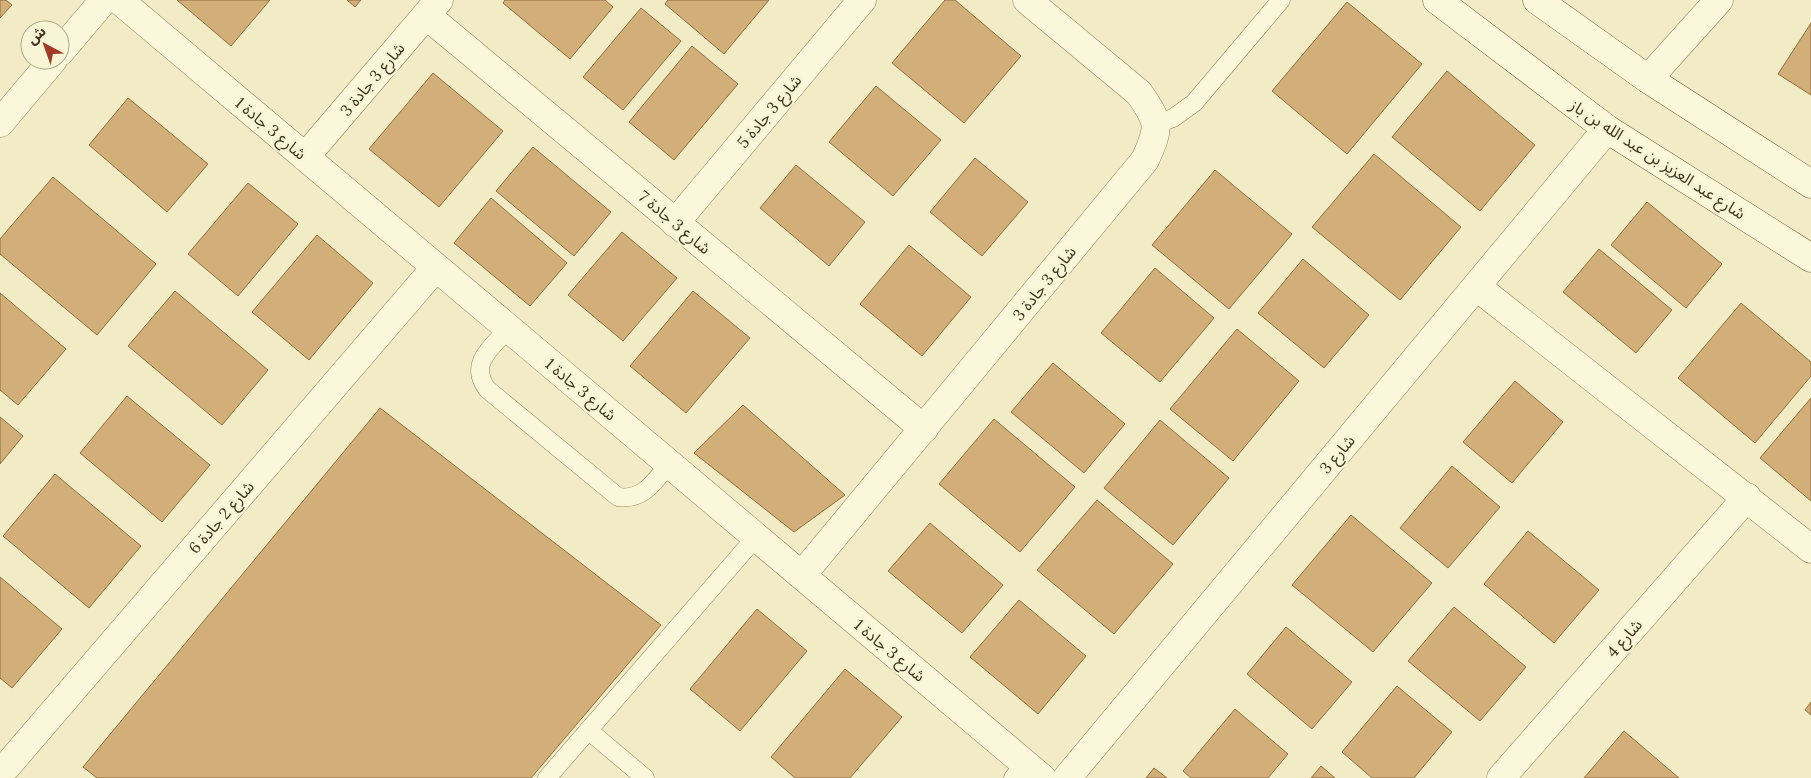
<svg xmlns="http://www.w3.org/2000/svg" width="1811" height="778" font-family="Lora,'Noto Sans Arabic',serif">
  <style>
    .building { fill: #d2ae79; stroke: #8f6d3e }
    .lines { fill: none; stroke-linecap: round; stroke-linejoin: round }
    .lane-casing { stroke: #8e7f5a; stroke-width: 19 }
    .street-casing { stroke: #8e7f5a; stroke-width: 29 }
    .secondary-casing { stroke: #70603d; stroke-width: 29 }
    .lane { stroke: #fbf7da; stroke-width: 18 }
    .street { stroke: #fbf7da; stroke-width: 28 }
    .secondary { stroke: #fbf7da; stroke-width: 28 }
    .labels { text-anchor: middle; stroke-width: 4.5; stroke-linejoin: round; paint-order: stroke }
    .street-label { font-size: 16px; fill: #3d331e; stroke: #f8f4d6 }
  </style>
  <rect width="100%" height="100%" fill="#f1ecc5"/>
  <!-- building -->
  <path class="building" d="M0 0H6L12 5 0 18Z
    M177 0H270L231 46Z
    M347 0H361L355 7Z
    M505 0H605L613 7 570 59 503 3Z
    M668 0H769L724 54 665 4Z
    M945 0H955L1021 56 964 123 892 63Z
    M1347 2 1422 64 1347 154 1272 91Z
    M641 8 681 41 623 110 583 77Z
    M1811 23V95L1778 74Z
    M692 46 738 84 674 160 629 122Z
    M1447 71 1535 145 1480 211 1392 137Z
    M433 73 503 131 439 207 369 149Z
    M876 86 941 140 893 196 829 142Z
    M128 98 208 164 167 212 89 145Z
    M533 147 611 212 574 256 496 191Z
    M1374 154 1461 227 1400 300 1312 227Z
    M975 158 1028 202 982 256 930 212Z
    M796 165 865 222 829 266 760 208Z
    M1215 170 1292 234 1229 309 1152 245Z
    M53 177 156 264 97 335 0 254V239Z
    M248 183 298 224 238 296 188 254Z
    M491 198 567 263 530 306 454 243Z
    M1647 202 1722 264 1686 308 1611 245Z
    M622 232 677 278 623 341 568 295Z
    M317 235 373 283 309 360 252 312Z
    M909 245 971 297 922 356 860 304Z
    M1599 249 1672 310 1636 353 1563 292Z
    M1303 259 1369 315 1324 368 1258 313Z
    M1155 268 1214 318 1160 382 1101 333Z
    M175 291 268 370 222 425 128 346Z
    M693 291 750 338 686 413 630 366Z
    M0 293 66 349 18 405 0 390Z
    M1741 303 1811 362V376L1755 443 1678 378Z
    M1237 329 1299 381 1233 461 1170 409Z
    M1053 363 1125 424 1084 473 1011 412Z
    M1515 381 1563 422 1512 483 1463 442Z
    M127 396 210 465 162 522 80 453Z
    M1811 398V501L1760 458Z
    M743 405 845 495 794 532 694 453Z
    M380 408 661 625 531 778H97L83 767Z
    M0 417 23 436 0 464Z
    M994 419 1075 487 1020 552 939 484Z
    M1160 420 1229 478 1173 545 1104 488Z
    M1452 466 1500 507 1448 568 1400 528Z
    M55 474 141 546 89 608 3 536Z
    M1097 500 1173 564 1114 634 1037 570Z
    M1351 515 1432 583 1373 652 1292 585Z
    M930 523 1003 585 962 633 888 571Z
    M1528 531 1599 590 1554 643 1484 584Z
    M0 577 62 629 12 688 0 678Z
    M1019 600 1086 656 1038 714 970 657Z
    M1454 607 1526 667 1480 721 1408 661Z
    M757 609 807 651 740 731 690 689Z
    M1286 627 1352 682 1312 729 1247 674Z
    M845 669 902 717 850 778H795L771 757Z
    M1397 686 1452 732 1414 778H1372L1342 752Z
    M1811 702V715L1805 710Z
    M1235 709 1288 754 1268 778H1191L1183 771Z
    M1624 731 1679 778H1584Z
    M1321 766 1335 778H1311Z
    M1154 768 1167 778H1146Z"/>
  <g class="lines">
    <!-- lane casing -->
    <g class="lane-casing">
      <path id="lane" d="M1156 124 1173 118 1194 103 1281 0
        M509 328C492 347 468 363 487 389L618 497C643 501 655 481 669 464
        M588 730 645 778
        M547 778 756 537
        M1013 778 1025 763"/>
    </g>
    <!-- street casing -->
    <g class="street-casing">
      <path id="street" d="M119 0 1042 778
        M426 15 924 429
        M60 52 104 0
        M1648 79 1719 0
        M0 123 53 60
        M305 157 439 0
        M675 223 862 0
        M1477 287 1811 549
        M802 575 1145 160C1160 127 1160 123 1139 93L1027 0
        M7 766 436 267
        M1067 778 1607 129
        M1501 778 1747 497"/>
    </g>
    <!-- secondary casing -->
    <g class="secondary-casing">
      <path id="secondary" d="M1437 0 1607 129 1811 258
        M1537 0 1648 79 1811 184"/>
    </g>
    <!-- lane -->
    <use href="#lane" class="lane"/>
    <!-- street -->
    <use href="#street" class="street"/>
    <!-- secondary -->
    <use href="#secondary" class="secondary"/>
  </g>
  <g class="labels">
    <!-- street labels -->
    <g class="street-label">
      <text transform="translate(372 79) rotate(-50)" y="6">شارع 3 جادة 3</text>
      <text transform="translate(769 111) rotate(-50)" y="6">شارع 3 جادة 5</text>
      <text transform="translate(271 128) rotate(40)" y="6">شارع 3 جادة 1</text>
      <text transform="translate(1658 159) rotate(33)" y="6">شارع عبد العزيز بن عبد الله بن باز</text>
      <text transform="translate(675 222) rotate(40)" y="6">شارع 3 جادة 7</text>
      <text transform="translate(1044 283) rotate(-51)" y="6">شارع 3 جادة 3</text>
      <text transform="translate(581 389) rotate(40)" y="6">شارع 3 جادة 1</text>
      <text transform="translate(1337 454) rotate(-50)" y="6">شارع 3</text>
      <text transform="translate(221 517) rotate(-49)" y="6">شارع 2 جادة 6</text>
      <text transform="translate(1624 638) rotate(-49)" y="6">شارع 4</text>
      <text transform="translate(890 650) rotate(40)" y="6">شارع 3 جادة 1</text>
    </g>
  </g>
  <!-- north arrow -->
  <g transform="translate(45 45) rotate(319)"><circle r="24" fill="#f8f4d6" stroke="#ada78c"/>
  <path d="M0-4L9 19L0 12L-9 19Z" fill="#a13b25"/>
  <text y="-8" font-size="14" font-weight="bold" text-anchor="middle" fill="#3d331e">ش</text>
  </g>
</svg>
